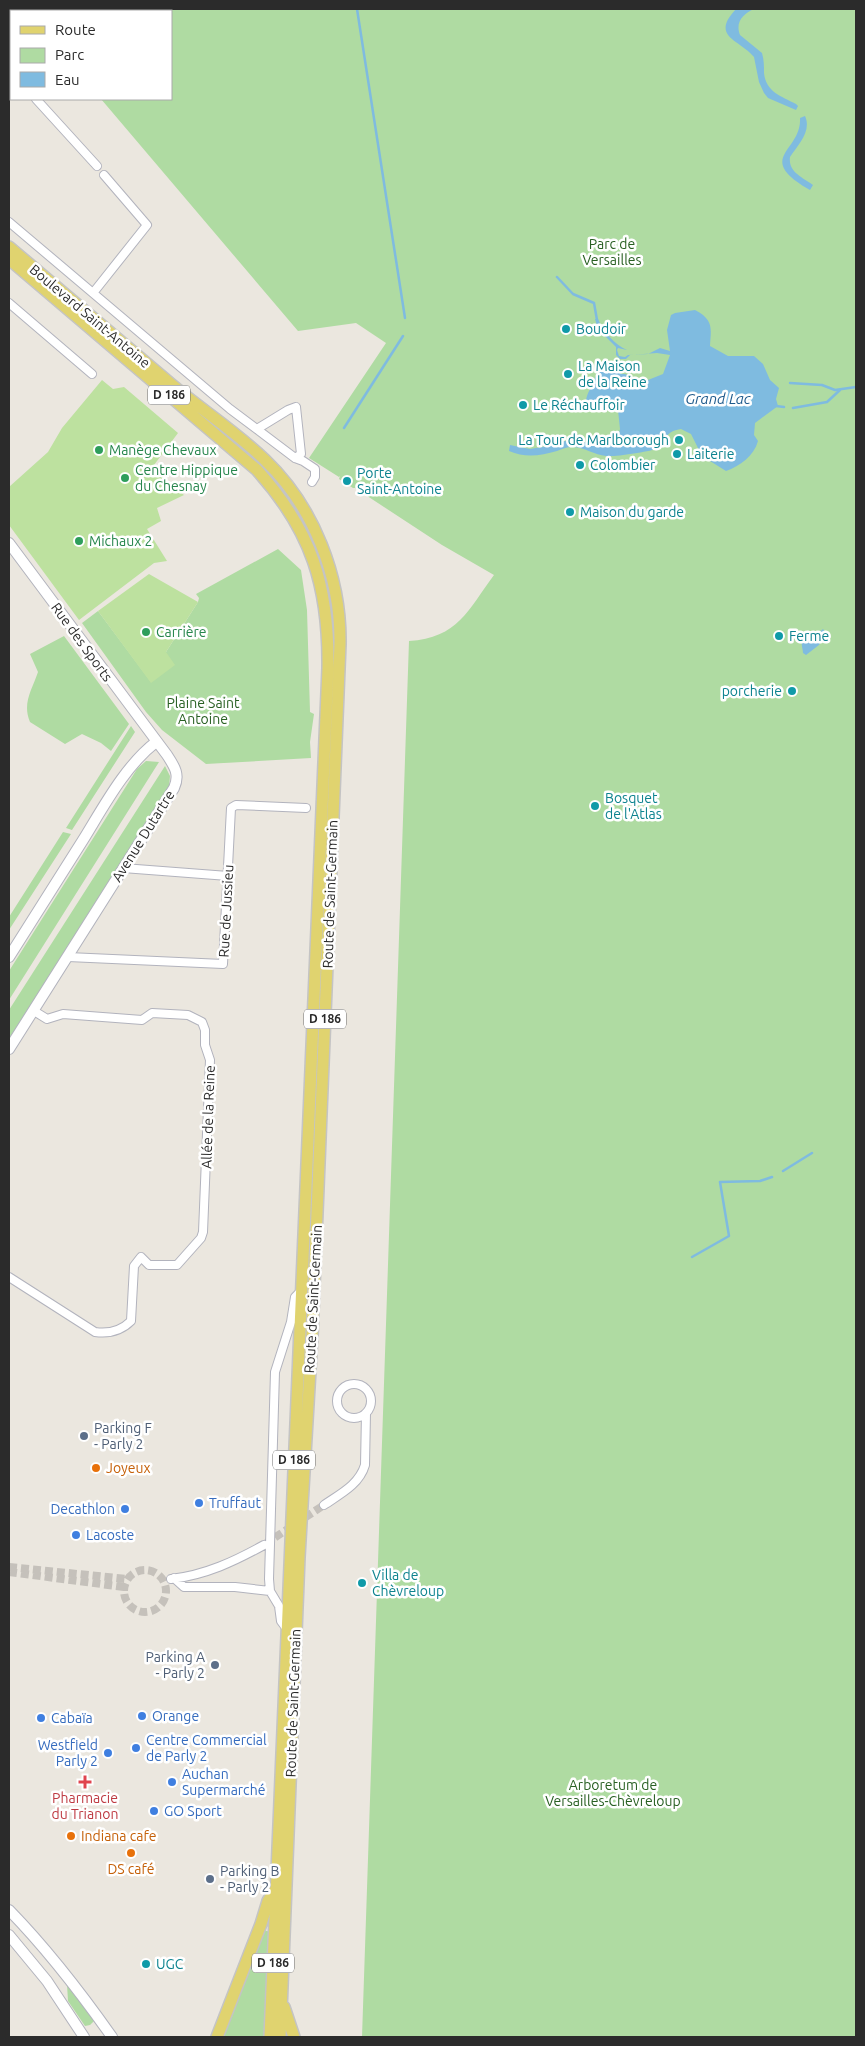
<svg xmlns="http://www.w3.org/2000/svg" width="865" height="2046" font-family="Ubuntu,sans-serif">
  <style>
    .green { fill: #afdba2 }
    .pitch { fill: #bde19f }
    .water { fill: #7fbbe0 }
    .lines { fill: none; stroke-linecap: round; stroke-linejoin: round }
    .stream { stroke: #7fbbe0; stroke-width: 2.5 }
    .street-tunnel { stroke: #c5c1bb; stroke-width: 8; stroke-dasharray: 8 4; stroke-linecap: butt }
    .street-casing { stroke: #b2b3bd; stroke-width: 10 }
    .secondary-casing { stroke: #b2b3bd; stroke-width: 12 }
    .primary-casing { stroke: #c4c4c4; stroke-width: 14 }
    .street { stroke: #fff; stroke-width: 8 }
    .secondary { stroke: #fff; stroke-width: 10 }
    .primary { stroke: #e0d36f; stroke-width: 11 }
    .culture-dot { fill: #0f9aa8; stroke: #fff; stroke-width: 2 }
    .leisure-dot { fill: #2e9e5b; stroke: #fff; stroke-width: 2 }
    .service-dot { fill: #5c6f8a; stroke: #fff; stroke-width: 2 }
    .food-dot { fill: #e8710a; stroke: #fff; stroke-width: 2 }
    .shop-dot { fill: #3f7fe0; stroke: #fff; stroke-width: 2 }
    .health-dot { fill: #e0444e; stroke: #fff; stroke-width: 2 }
    .labels { text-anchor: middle; stroke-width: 5; stroke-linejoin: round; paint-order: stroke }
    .shield { fill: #fff; stroke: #6b6b6b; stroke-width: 1 }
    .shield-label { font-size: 12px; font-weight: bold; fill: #2b2b2b }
    .park-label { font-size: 14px; fill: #296023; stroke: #fff }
    .street-label { font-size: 14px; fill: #2b2b2b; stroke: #fff }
    .culture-label { font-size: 14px; fill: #0d838f; stroke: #fff; text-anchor: start }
    .leisure-label { font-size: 14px; fill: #27864d; stroke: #fff; text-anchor: start }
    .service-label { font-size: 14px; fill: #4e5e75; stroke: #fff; text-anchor: start }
    .food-label { font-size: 14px; fill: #c56008; stroke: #fff; text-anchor: start }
    .shop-label { font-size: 14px; fill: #366cbe; stroke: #fff; text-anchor: start }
    .health-label { font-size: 14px; fill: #be3a42; stroke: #fff }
    .water-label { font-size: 15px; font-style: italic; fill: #1e5a8c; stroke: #fff }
  </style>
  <rect width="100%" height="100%" fill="#ebe7df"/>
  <!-- green -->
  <path class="green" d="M25 9H856V2037H362L409 641C458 638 468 610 494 575L442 545 355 488H353L339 479 340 476 339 477 309 458 386 343 356 323 298 331 101 99H171V11H27Z
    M278 549 301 570 307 610 310 712 314 714 310 742 311 758 206 764 162 730 146 712 82 623 98 611 151 682 166 652 198 602 199 598 196 594Z
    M64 636 129 724 111 751 101 743 82 734 65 744 30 722C22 703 32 690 38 672L30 654Z
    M131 726 135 732 72 830 66 828Z
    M146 761 159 762 9 1000V971L137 769Z
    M165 766 170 776 169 787 9 1040V1010Z
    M63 832 71 834 9 930V917Z
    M263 1930 271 1932 264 2037H223Z
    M67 1984 95 2020 90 2025 85 2026 68 2001Z"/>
  <!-- pitch -->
  <path class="pitch" d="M102 380 113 389 124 387 178 433 151 469 184 495 157 508 161 521 147 529 167 561 154 563 79 620 9 525V487L48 452 62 428Z
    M149 574 198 602 166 652 175 665 151 683 98 611Z"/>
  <!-- water -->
  <path class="water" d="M736 9H754C743 14 735 22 740 35L762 53C764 60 764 66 764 73 766 92 781 96 796 104L798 106 796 110 768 98 764 93 759 82 754 57C739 39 710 37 736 9Z
    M805 116C812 131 798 145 790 157 788 172 802 177 813 185L810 190C753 157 802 152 800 118Z
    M695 310C714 320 711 328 710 346L728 356H754L763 364 770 380 779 388 776 399 778 406 755 423 754 435 758 441C754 456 740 466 726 471L702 456 691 434 681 429C661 432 667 445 656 449 647 452 615 457 606 456 595 455 584 447 572 447 567 447 562 449 557 451 540 456 525 458 509 451L510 445 530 449 548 446 569 440 601 445 617 441 620 429 618 410 606 406 592 412C581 402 588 394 593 383 597 375 597 367 607 365L613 367 621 374H625L643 382 663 374 670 355 657 353 630 355 626 359H620L616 355V347L598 329 595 319H598C603 331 615 345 627 350L618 348 617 350 619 356 625 357 628 355 648 354 660 348 670 351 667 330 671 315 675 313Z
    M823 629 825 632 819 645 806 655 803 653C803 649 801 646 802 641 804 630 816 636 823 629Z"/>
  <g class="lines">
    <!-- stream -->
    <path class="stream" d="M357 9 405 318
      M557 277 573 294 594 303 597 320
      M790 383 822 385 835 390 856 387
      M776 406 784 407
      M793 408 827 402 840 390
      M344 428 403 336
      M783 1171 812 1153
      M692 1257 729 1236 720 1182 760 1181 772 1177"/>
    <!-- street-tunnel -->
    <path class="street-tunnel" d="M265 1544 324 1505
      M9 1567 127 1579
      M124 1591a21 21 0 1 1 42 0a21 21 0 1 1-42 0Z
      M9 1572 124 1587"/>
    <!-- street casing -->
    <g class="street-casing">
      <path id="street" d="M9 69 11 72
        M36 99 97 166
        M9 222 230 409 295 458 303 461 315 469V477L312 482
        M93 293 147 225 104 175
        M9 303 92 374
        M257 429 288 410 296 407 301 454 295 458
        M123 868 228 876
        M68 957 223 964 231 808 236 805 306 808
        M9 1277 95 1332C109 1334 121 1331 131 1321L134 1266 141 1257 149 1265H177L201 1238 203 1232 210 1060 205 1045V1030L202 1022 188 1015 152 1013 142 1020 63 1014 47 1019 34 1011
        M337 1401a17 17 0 1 1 34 0a17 17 0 1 1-34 0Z
        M324 1505C340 1494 359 1485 365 1465L366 1413
        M174 1578 184 1587H235L270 1591
        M171 1579C206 1575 235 1561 264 1545
        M287 1629 281 1621 279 1606 270 1591 269 1579 275 1372 291 1322 295 1297 302 1290"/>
    </g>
    <!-- secondary casing -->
    <g class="secondary-casing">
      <path id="secondary" d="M9 543 167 755C175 767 180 775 174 788L9 1049
        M9 957C34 918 58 879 83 840 104 806 125 766 156 742
        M9 1910C47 1949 81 1993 112 2037
        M9 1935 47 1981 84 2037"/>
    </g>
    <!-- primary casing -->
    <g class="primary-casing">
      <path id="primary" d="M9 247C61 291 113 335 165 379 197 407 234 430 265 460 314 507 341 577 340 644L312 1336 299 1557 280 2037
        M9 259 257 470C312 531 329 587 328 668L270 2037
        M284 2007 294 2037
        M217 2037 261 1924 268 1901 276 1889"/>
    </g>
    <!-- street -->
    <use href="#street" class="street"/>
    <!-- secondary -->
    <use href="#secondary" class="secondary"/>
    <!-- primary -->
    <use href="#primary" class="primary"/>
  </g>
  <!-- markers -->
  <g class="culture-dot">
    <circle cx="566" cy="329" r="5"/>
    <circle cx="568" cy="374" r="5"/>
    <circle cx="523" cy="405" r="5"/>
    <circle cx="679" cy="440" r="5"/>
    <circle cx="677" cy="454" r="5"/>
    <circle cx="580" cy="465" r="5"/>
    <circle cx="347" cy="481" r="5"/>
    <circle cx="570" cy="512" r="5"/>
    <circle cx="779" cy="636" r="5"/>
    <circle cx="792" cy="691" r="5"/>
    <circle cx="595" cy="806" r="5"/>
    <circle cx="362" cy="1583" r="5"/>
    <circle cx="146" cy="1964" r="5"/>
  </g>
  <g class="leisure-dot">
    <circle cx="99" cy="450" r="5"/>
    <circle cx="125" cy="478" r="5"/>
    <circle cx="79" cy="541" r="5"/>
    <circle cx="146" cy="632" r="5"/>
  </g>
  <g class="service-dot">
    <circle cx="84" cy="1436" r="5"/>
    <circle cx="215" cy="1665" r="5"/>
    <circle cx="210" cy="1879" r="5"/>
  </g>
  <g class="food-dot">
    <circle cx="96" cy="1468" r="5"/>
    <circle cx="71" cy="1836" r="5"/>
    <circle cx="131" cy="1853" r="5"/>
  </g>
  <g class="shop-dot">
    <circle cx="199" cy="1503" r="5"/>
    <circle cx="125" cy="1509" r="5"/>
    <circle cx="76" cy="1535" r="5"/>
    <circle cx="142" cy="1716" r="5"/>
    <circle cx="41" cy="1718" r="5"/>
    <circle cx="136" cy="1748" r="5"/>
    <circle cx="108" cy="1753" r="5"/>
    <circle cx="172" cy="1782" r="5"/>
    <circle cx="154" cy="1811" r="5"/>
  </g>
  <path class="health-dot" d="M82.5 1774.5h5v5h5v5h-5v5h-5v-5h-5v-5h5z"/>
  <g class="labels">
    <!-- shield labels -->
    <g class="shield">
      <rect x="148" y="385.5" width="42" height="19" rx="4"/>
      <rect x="304" y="1009.5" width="42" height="19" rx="4"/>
      <rect x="273" y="1450.5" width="42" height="19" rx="4"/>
      <rect x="252" y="1953.5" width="42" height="19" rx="4"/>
    </g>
    <g class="shield-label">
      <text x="169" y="399">D 186</text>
      <text x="325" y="1023">D 186</text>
      <text x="294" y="1464">D 186</text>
      <text x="273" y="1967">D 186</text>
    </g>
    <!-- park labels -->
    <g class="park-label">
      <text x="612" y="249">Parc de<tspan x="612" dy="16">Versailles</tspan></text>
      <text x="203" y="708">Plaine Saint<tspan x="203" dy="16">Antoine</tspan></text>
      <text x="613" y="1790">Arboretum de<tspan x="613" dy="16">Versailles-Chèvreloup</tspan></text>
    </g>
    <!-- street labels -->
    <g class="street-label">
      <text transform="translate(90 316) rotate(40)" y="5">Boulevard Saint-Antoine</text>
      <text transform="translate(82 642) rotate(54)" y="5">Rue des Sports</text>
      <text transform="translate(143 836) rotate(-58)" y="5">Avenue Dutartre</text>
      <text transform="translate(330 894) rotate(-88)" y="5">Route de Saint-Germain</text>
      <text transform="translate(226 911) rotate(-87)" y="5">Rue de Jussieu</text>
      <text transform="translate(208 1117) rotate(-88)" y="5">Allée de la Reine</text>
      <text transform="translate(313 1299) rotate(-87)" y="5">Route de Saint-Germain</text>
      <text transform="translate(293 1703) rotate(-88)" y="5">Route de Saint-Germain</text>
    </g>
    <!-- culture labels -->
    <g class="culture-label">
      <text x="576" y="334">Boudoir</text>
      <text x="578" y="371">La Maison<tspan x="578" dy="16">de la Reine</tspan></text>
      <text x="533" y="410">Le Réchauffoir</text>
      <text x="669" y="445" text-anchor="end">La Tour de Marlborough</text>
      <text x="687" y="459">Laiterie</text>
      <text x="590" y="470">Colombier</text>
      <text x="357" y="478">Porte<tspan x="357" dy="16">Saint-Antoine</tspan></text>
      <text x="580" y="517">Maison du garde</text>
      <text x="789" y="641">Ferme</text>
      <text x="782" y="696" text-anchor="end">porcherie</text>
      <text x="605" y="803">Bosquet<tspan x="605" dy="16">de l'Atlas</tspan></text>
      <text x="372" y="1580">Villa de<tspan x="372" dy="16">Chèvreloup</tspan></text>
      <text x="156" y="1969">UGC</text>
    </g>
    <!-- leisure labels -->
    <g class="leisure-label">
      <text x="109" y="455">Manège Chevaux</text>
      <text x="135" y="475">Centre Hippique<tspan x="135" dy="16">du Chesnay</tspan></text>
      <text x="89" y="546">Michaux 2</text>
      <text x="156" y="637">Carrière</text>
    </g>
    <!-- service labels -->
    <g class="service-label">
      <text x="94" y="1433">Parking F<tspan x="94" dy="16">- Parly 2</tspan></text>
      <text x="205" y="1662" text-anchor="end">Parking A<tspan x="205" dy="16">- Parly 2</tspan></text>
      <text x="220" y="1876">Parking B<tspan x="220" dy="16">- Parly 2</tspan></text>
    </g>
    <!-- food labels -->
    <g class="food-label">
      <text x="106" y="1473">Joyeux</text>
      <text x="81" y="1841">Indiana cafe</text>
      <text x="131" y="1874" text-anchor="middle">DS café</text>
    </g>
    <!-- shop labels -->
    <g class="shop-label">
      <text x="209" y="1508">Truffaut</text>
      <text x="115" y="1514" text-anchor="end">Decathlon</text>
      <text x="86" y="1540">Lacoste</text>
      <text x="152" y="1721">Orange</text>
      <text x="51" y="1723">Cabaïa</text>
      <text x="146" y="1745">Centre Commercial<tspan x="146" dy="16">de Parly 2</tspan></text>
      <text x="98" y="1750" text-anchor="end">Westfield<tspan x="98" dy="16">Parly 2</tspan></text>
      <text x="182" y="1779">Auchan<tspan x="182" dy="16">Supermarché</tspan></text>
      <text x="164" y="1816">GO Sport</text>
    </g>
    <!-- health labels -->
    <g class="health-label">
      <text x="85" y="1803">Pharmacie<tspan x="85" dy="16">du Trianon</tspan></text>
    </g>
    <!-- water labels -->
    <g class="water-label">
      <text x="718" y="404">Grand Lac</text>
    </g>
  </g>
  <!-- border -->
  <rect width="865" height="2046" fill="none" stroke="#2b2b2b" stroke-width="20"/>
  <!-- legend -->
  <rect x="10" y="10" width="162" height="90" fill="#ffffff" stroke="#aaaaaa"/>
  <rect x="20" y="26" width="25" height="8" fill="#e0d36f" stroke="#aaaaaa"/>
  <text x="55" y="35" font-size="15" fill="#2b2b2b">Route</text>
  <rect x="20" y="48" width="25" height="15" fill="#afdba2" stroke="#aaaaaa"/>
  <text x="55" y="60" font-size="15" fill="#2b2b2b">Parc</text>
  <rect x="20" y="72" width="25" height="15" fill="#7fbbe0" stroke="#aaaaaa"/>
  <text x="55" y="85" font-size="15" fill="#2b2b2b">Eau</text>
</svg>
